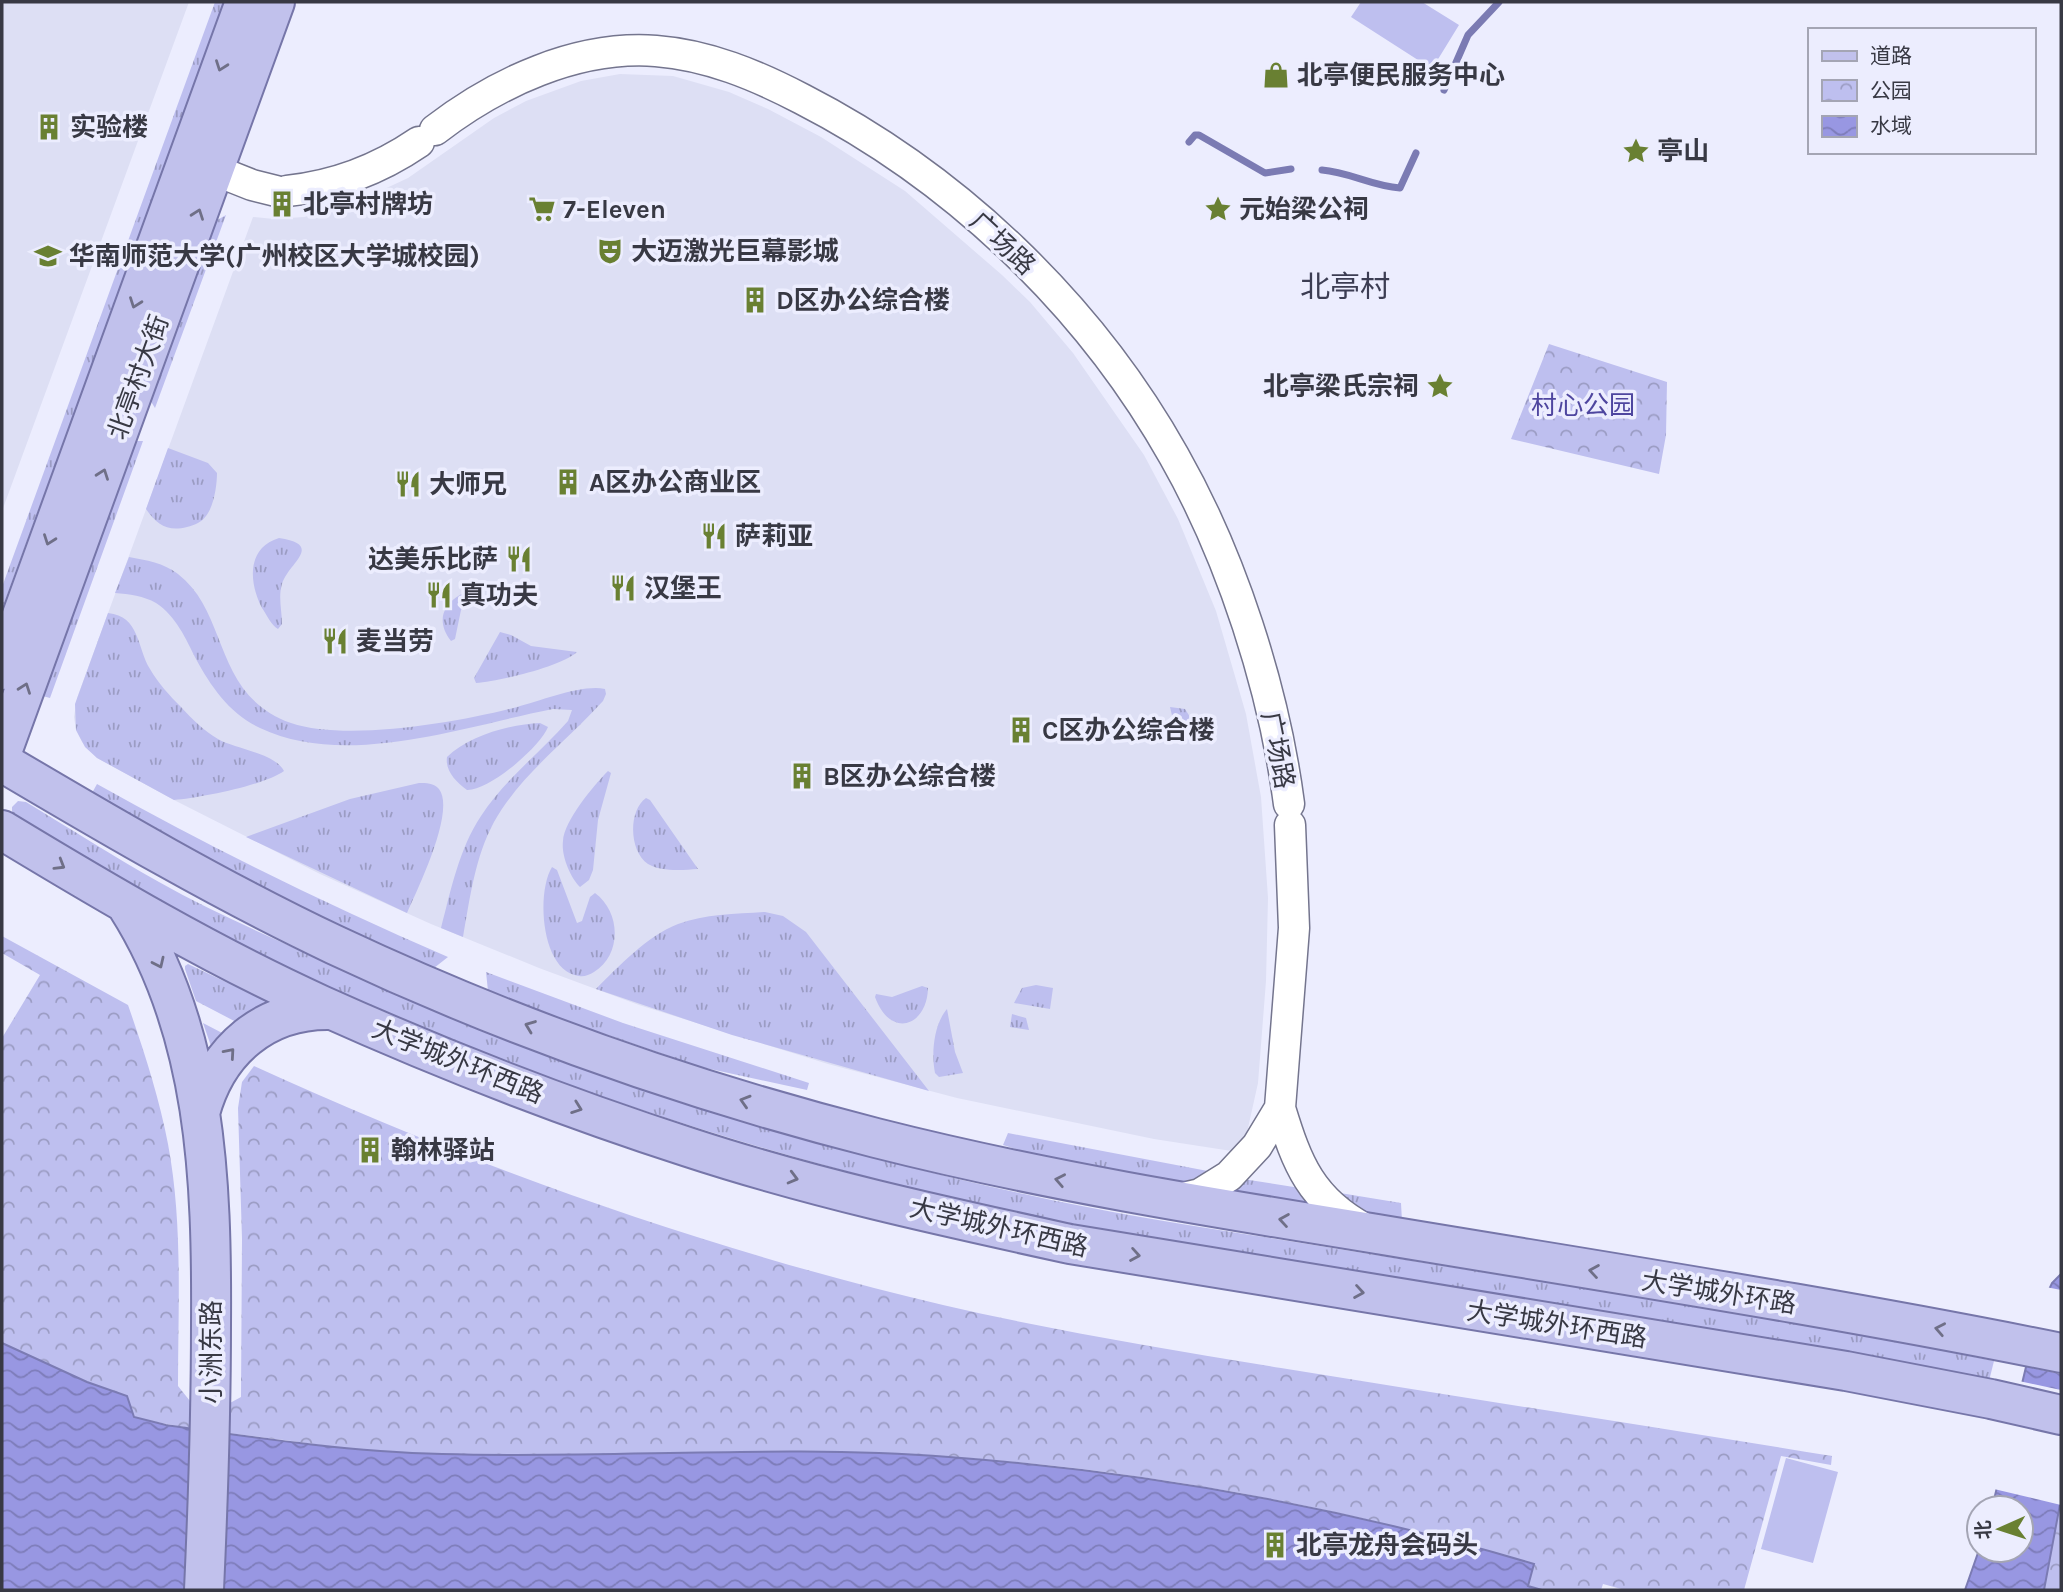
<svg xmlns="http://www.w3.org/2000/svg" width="2063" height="1592" font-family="Karla,'Noto Sans SC',sans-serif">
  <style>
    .built { fill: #dddff4 }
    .grass { fill: url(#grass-tufts) }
    .park { fill: url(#park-crowns) }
    .garden { fill: #bebfef }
    .water { fill: url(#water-waves); stroke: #7b7bb3; stroke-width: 2 }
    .pier { fill: #ecedfe }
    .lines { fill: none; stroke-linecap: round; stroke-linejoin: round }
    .stream { stroke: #7b7bb3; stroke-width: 7 }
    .minor-casing { stroke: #74758e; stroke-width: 33 }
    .major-casing { stroke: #7676a9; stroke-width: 42 }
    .minor { stroke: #fff; stroke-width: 30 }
    .major { stroke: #c1c1ec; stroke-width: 38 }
    .oneway { stroke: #6f6f87 }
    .labels { text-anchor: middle; stroke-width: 7; stroke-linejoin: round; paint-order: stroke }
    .poi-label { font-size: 26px; font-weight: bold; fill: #383944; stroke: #ecedfe; text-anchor: start }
    .street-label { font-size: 26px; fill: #383944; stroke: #ecedfe }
    .park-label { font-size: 26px; fill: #4e469f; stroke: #ecedfe }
    .quarter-label { font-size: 30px; fill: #3c3d53; stroke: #ecedfe }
  </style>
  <defs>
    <pattern id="grass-tufts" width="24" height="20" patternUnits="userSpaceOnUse" patternTransform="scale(1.75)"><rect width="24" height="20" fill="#bebfef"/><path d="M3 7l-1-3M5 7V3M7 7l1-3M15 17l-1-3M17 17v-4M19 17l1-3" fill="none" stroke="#9b9cc3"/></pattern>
    <pattern id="park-crowns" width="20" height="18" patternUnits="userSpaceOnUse" patternTransform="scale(1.75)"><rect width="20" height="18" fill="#bebfef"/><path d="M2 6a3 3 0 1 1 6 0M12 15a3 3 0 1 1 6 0" fill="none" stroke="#9b9cc3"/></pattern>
    <pattern id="water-waves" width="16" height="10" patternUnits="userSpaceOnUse" patternTransform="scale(1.75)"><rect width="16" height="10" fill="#9897e2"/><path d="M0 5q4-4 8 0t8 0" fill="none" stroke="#7d7cb9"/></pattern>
  </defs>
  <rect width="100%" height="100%" fill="#ecedfe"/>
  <!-- built -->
  <path class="built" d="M2 2H189L2 511Z
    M620 74 673 76 729 92 768 109 821 137 905 191 1002 275 1030 302 1073 353 1144 455 1178 519 1216 611 1246 714 1261 797 1268 898 1266 981 1258 1083 1244 1146 1238 1152 1154 1139 957 1098 828 1064 639 1005 539 968 431 924 320 874 174 800 97 758 82 742 76 730 74 717 77 698 253 217 274 219 304 217 348 206 408 178 494 118 526 101 581 81Z"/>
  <!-- grass -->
  <path class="grass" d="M215 2H232L76 426 39 508 2 609V587Z
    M226 215 155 408 150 400 212 223Z
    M137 441H143L50 698 35 694 132 443Z
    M168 448 208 463 217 473C217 485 214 506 206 516 202 522 195 525 187 527 168 532 157 525 146 509Z
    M279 538C325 545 288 563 282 584 278 597 282 611 282 624L278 629C271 625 267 615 262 608 249 583 246 548 279 538Z
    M129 557C146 560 164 563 178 574 230 614 212 695 291 723 347 742 460 722 517 707 541 701 582 684 605 689L606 694 603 701C567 741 521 774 494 822 475 857 470 898 463 937L441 928C451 890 459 849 481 816 504 780 540 753 568 721L572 710 553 709C465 726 346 769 260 728 231 715 211 687 196 659 186 639 176 616 156 603 144 596 129 594 115 593Z
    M485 586 467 601 461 610 455 639 451 641C428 611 457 591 485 586Z
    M108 613C140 616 137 648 150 669 158 683 170 696 181 707 192 719 204 731 218 739 235 749 275 753 284 771 265 785 200 798 174 800L97 758 85 747 76 730 75 704Z
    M500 632 511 635 531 646 577 652C560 667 500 681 476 683L474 678Z
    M1170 707 1185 709 1192 720 1174 724Z
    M540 723 548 727C540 747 489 791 467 790 456 782 445 771 447 757 468 736 511 724 540 723Z
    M608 771 611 773 598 820 593 870 589 880 580 887C570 877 561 855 563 841 564 821 594 785 608 771Z
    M419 783C426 783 434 783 439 789 456 811 417 890 407 913L246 837 350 799Z
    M97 784C211 848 328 905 448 957L434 968 313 915 92 793Z
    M646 798 650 800 698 869C683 870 661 872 648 864 629 851 628 811 646 798Z
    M18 801 26 802C71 829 114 857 159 882 216 914 277 940 337 967 557 1068 787 1142 1024 1194 1122 1216 1221 1230 1320 1246 1544 1283 1771 1315 1994 1361L1989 1381 1056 1222C795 1166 541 1087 299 973 250 950 199 928 151 901 104 875 58 843 12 815V807Z
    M552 867 557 870 577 923 582 921 590 897 595 893C621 912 622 955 594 972 589 975 584 977 579 976 541 972 536 893 552 867Z
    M765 912 783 916 806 932 929 1091 732 1035 596 989C619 966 647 936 678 924 705 914 736 914 765 912Z
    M188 964 268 1002 270 1004 240 1024 196 1001 185 969V966Z
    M486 972 623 1023 809 1083 807 1090 701 1067 558 1018 488 991Z
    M1036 985 1053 988 1050 1009 1014 1003 1022 988Z
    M922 986 928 988C927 1027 890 1039 875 997L876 994 892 997Z
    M947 1009 955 1052 963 1073 939 1077 935 1073C931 1053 934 1024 947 1009Z
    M1012 1014 1026 1018 1029 1030 1010 1027Z
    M203 1023 228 1036 212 1049Z
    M1008 1133 1213 1172 1184 1183 1038 1156 1003 1145Z
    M1243 1179 1300 1188 1310 1202 1308 1204 1233 1191Z
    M1334 1192 1401 1203 1402 1221 1366 1212Z"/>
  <!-- park -->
  <path class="park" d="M1549 344 1667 382 1666 435 1659 474 1511 439Z
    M2 936 128 1005C144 1051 159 1097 168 1144 183 1224 178 1306 178 1386L190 1401 230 1403 241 1397 242 1239 238 1108 242 1082 254 1066C475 1167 706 1249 943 1305 1055 1331 1168 1349 1281 1368 1465 1398 1649 1426 1832 1456L1831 1465 1781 1456 1744 1590H1625L1603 1584 1601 1590H1542L1528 1586 1534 1564C1310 1497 1075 1457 842 1452 695 1449 548 1460 401 1453 356 1451 312 1443 267 1438 222 1432 178 1428 134 1417L127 1396 87 1382 2 1343V1038L40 975 2 953Z
    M2061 1499V1590H2044Z"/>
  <!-- garden -->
  <path class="garden" d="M1361 2H1422L1459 25 1432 69 1351 17Z
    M1786 1458 1838 1472 1813 1563 1761 1549Z"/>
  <!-- water -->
  <path class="water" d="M2061 1274V1499L2044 1590H1965L1979 1550H2021V1508H1992L2040 1309 2052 1283Z
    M2 1343 87 1382 127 1396 134 1417 166 1425C257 1438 350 1452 442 1454 611 1459 780 1444 949 1457 1147 1472 1344 1507 1534 1564L1528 1586 1542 1590H2Z"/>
  <!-- pier -->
  <path class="pier" d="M2046 1287 2061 1290V1374L2023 1366 2036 1309Z
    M2019 1381 2061 1390V1505L1994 1489Z"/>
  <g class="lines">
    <!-- stream -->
    <path class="stream" d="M1444 90 1468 35 1499 2
      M1189 142 1195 135H1199L1265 173 1291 169
      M1322 170C1349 172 1372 186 1400 188L1416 153"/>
    <!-- minor casing -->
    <g class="minor-casing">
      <path id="minor" d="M435 130C496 83 577 45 656 51 708 55 756 75 802 99 956 178 1089 305 1174 456 1232 558 1274 689 1289 804
        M194 162 252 185 276 191
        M287 191C336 186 378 170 419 142
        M1280 1108C1297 1164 1311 1200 1365 1229
        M1174 1200 1200 1194 1229 1176 1257 1146 1280 1108 1294 928 1290 825"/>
    </g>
    <!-- major casing -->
    <g class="major-casing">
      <path id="major" d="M2 670 245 2
        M2 752 275 2
        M2 762C110 826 221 891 335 945 507 1026 691 1091 876 1138 1041 1180 1209 1207 1377 1234 1605 1272 1834 1307 2061 1353
        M2 830C106 893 211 955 321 1005 441 1059 564 1107 688 1147 813 1188 942 1216 1070 1244L1846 1371 1991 1399 2061 1415
        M127 906C207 1031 212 1181 211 1325 211 1414 208 1502 204 1590
        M200 1113C217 1050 265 1008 332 1010"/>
    </g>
    <!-- minor -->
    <use href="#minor" class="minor"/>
    <!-- major -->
    <use href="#major" class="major"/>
  </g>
  <!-- one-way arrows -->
  <defs><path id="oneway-chevron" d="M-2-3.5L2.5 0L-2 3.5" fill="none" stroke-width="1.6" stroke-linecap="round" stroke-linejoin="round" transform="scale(1.75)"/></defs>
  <g class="oneway">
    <use href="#oneway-chevron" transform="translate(221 66) rotate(110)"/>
    <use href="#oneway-chevron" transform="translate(198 214) rotate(-70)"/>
    <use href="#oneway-chevron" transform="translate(135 303) rotate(110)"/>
    <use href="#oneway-chevron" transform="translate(103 474) rotate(-70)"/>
    <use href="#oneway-chevron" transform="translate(49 540) rotate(110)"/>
    <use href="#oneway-chevron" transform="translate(25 688) rotate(-70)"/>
    <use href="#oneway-chevron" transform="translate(60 865) rotate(31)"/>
    <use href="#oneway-chevron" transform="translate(159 963) rotate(65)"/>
    <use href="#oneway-chevron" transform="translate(530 1026) rotate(-159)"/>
    <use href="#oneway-chevron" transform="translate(230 1053) rotate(-49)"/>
    <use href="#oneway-chevron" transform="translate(745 1101) rotate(-163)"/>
    <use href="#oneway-chevron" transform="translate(577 1108) rotate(20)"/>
    <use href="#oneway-chevron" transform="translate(793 1178) rotate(15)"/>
    <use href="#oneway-chevron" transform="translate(1060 1180) rotate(-169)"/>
    <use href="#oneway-chevron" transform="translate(1284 1220) rotate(-171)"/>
    <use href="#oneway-chevron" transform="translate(1135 1255) rotate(10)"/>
    <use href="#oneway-chevron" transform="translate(1594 1271) rotate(-171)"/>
    <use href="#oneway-chevron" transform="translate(1359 1292) rotate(9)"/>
    <use href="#oneway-chevron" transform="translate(1940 1329) rotate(-169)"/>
  </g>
  <!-- icons -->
  <defs>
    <g id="shop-bare" transform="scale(2.1)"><path d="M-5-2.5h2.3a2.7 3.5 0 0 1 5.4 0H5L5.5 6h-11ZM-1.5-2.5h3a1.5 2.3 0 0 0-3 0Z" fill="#698032" stroke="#ecedfe" stroke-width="2.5" paint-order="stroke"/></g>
    <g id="building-bare" transform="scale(2.1)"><path d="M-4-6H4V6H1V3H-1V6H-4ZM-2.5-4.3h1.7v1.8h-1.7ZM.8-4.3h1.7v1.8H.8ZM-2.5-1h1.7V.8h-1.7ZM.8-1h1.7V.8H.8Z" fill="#698032" stroke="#ecedfe" stroke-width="2.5" paint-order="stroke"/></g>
    <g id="sight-bare" transform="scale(2.1)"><path d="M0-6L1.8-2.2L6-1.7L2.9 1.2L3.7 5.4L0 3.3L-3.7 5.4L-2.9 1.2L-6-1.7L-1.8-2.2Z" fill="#698032" stroke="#ecedfe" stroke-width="2.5" paint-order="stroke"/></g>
    <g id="supermarket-bare" transform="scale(2.1)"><path d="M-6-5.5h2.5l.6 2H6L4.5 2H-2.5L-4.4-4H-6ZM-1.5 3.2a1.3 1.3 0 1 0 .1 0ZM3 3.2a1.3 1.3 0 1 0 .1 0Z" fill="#698032" stroke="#ecedfe" stroke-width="2.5" paint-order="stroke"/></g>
    <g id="theatre-bare" transform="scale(2.1)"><path d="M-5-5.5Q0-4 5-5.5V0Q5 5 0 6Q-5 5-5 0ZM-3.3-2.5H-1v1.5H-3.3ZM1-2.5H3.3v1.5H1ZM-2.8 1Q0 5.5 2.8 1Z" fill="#698032" stroke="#ecedfe" stroke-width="2.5" paint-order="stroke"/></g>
    <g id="university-bare" transform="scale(2.1)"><path d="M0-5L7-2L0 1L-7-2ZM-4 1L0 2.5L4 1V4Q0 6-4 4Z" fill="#698032" stroke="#ecedfe" stroke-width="2.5" paint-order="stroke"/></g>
    <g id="restaurant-bare" transform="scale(2.1)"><path d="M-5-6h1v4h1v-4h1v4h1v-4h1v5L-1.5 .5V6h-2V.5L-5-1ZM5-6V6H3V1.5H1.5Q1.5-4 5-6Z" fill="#698032" stroke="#ecedfe" stroke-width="2.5" paint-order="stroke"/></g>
  </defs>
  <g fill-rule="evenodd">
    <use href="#shop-bare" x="1276" y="75"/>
    <use href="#building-bare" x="49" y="127"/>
    <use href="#sight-bare" x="1636" y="151"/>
    <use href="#building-bare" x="282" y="204"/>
    <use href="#supermarket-bare" x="542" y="209"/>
    <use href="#sight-bare" x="1218" y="209"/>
    <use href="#theatre-bare" x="610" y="251"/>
    <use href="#university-bare" x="48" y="256"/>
    <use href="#building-bare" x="755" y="300"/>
    <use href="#sight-bare" x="1440" y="386"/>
    <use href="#building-bare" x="568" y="482"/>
    <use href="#restaurant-bare" x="408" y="484"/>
    <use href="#restaurant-bare" x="714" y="536"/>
    <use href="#restaurant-bare" x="519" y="559"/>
    <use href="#restaurant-bare" x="623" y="588"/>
    <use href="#restaurant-bare" x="439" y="595"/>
    <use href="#restaurant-bare" x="335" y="641"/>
    <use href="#building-bare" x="1021" y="730"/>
    <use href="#building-bare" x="802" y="776"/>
    <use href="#building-bare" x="370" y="1150"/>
    <use href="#building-bare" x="1275" y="1545"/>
  </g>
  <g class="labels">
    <!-- poi labels -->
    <g class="poi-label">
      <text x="1297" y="84">北亭便民服务中心</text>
      <text x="70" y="136">实验楼</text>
      <text x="1657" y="160">亭山</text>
      <text x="303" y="213">北亭村牌坊</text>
      <text x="563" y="218">7-Eleven</text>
      <text x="1239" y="218">元始梁公祠</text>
      <text x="631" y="260">大迈激光巨幕影城</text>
      <text x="69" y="265">华南师范大学(广州校区大学城校园)</text>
      <text x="776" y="309">D区办公综合楼</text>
      <text x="1419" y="395" text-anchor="end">北亭梁氏宗祠</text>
      <text x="589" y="491">A区办公商业区</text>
      <text x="429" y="493">大师兄</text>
      <text x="735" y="545">萨莉亚</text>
      <text x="498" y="568" text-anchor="end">达美乐比萨</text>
      <text x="644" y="597">汉堡王</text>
      <text x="460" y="604">真功夫</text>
      <text x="356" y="650">麦当劳</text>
      <text x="1042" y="739">C区办公综合楼</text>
      <text x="823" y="785">B区办公综合楼</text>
      <text x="391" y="1159">翰林驿站</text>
      <text x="1296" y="1554">北亭龙舟会码头</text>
    </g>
    <!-- street labels -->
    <g class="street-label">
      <text transform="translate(1003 243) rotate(43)" y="9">广场路</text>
      <text transform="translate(138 377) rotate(-70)" y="9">北亭村大街</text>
      <text transform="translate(1278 750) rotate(79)" y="9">广场路</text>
      <text transform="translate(458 1061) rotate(22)" y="9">大学城外环西路</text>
      <text transform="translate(999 1227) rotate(13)" y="9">大学城外环西路</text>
      <text transform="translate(1719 1292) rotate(9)" y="9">大学城外环路</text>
      <text transform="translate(1557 1324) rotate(9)" y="9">大学城外环西路</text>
      <text transform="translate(211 1352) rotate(-90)" y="9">小洲东路</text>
    </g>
    <!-- park labels -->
    <g class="park-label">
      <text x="1583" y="414">村心公园</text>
    </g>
    <!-- quarter labels -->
    <g class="quarter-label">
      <text x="1345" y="297">北亭村</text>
    </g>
  </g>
  <!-- border -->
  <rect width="2063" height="1592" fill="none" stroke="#383944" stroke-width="7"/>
  <!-- legend -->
  <rect x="1808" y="28" width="228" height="126" fill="#ecedfe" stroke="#a4a5b4" stroke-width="2"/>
  <rect x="1822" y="51" width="35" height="10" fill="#c1c1ec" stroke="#a4a5b4" stroke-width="2"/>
  <text x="1870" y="63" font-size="21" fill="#383944">道路</text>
  <rect x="1822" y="80" width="35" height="21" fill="url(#park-crowns)" stroke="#a4a5b4" stroke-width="2"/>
  <text x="1870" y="98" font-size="21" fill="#383944">公园</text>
  <rect x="1822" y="116" width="35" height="21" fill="url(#water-waves)" stroke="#a4a5b4" stroke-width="2"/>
  <text x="1870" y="133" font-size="21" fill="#383944">水域</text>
  <!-- north arrow -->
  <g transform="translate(2000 1529) rotate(267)"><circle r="33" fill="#ecedfe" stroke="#a4a5b4" stroke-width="2"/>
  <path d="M0-5L12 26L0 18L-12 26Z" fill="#698032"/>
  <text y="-10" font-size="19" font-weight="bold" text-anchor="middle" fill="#383944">北</text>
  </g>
</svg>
